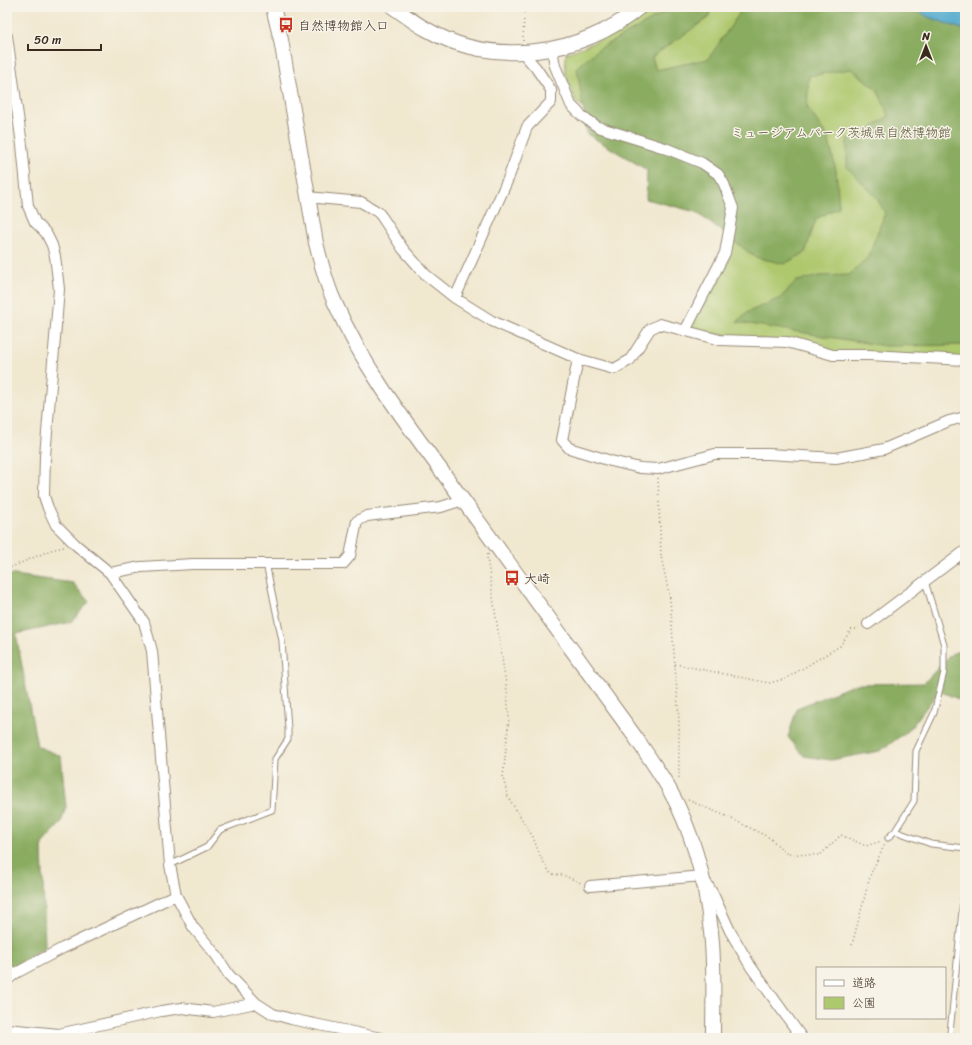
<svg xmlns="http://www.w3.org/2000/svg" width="972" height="1045" font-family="Sriracha,'Klee One',sans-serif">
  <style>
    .green { fill: #aec86d; stroke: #747946 }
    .forest { fill: #8aac60; stroke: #626b3f }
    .water { fill: #4fa9cd; stroke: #456a76 }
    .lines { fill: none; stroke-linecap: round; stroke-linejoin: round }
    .lane-casing { stroke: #968977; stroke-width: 7 }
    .street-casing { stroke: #968977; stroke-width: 12 }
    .secondary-casing { stroke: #968977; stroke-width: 16 }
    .path { stroke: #968977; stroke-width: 1.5; stroke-dasharray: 1 3; stroke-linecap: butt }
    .lane { stroke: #fff; stroke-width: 5 }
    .street { stroke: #fff; stroke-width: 10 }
    .secondary { stroke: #fff; stroke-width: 14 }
    .labels { text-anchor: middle; stroke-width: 3; stroke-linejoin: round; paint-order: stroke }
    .poi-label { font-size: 13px; fill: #3b2a1e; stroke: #f7f3e8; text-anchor: start }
    .park-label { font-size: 13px; fill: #585232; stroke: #f7f3e8 }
  </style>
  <rect width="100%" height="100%" fill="#f7f3e8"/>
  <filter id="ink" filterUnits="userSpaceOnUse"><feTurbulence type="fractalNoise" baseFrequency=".025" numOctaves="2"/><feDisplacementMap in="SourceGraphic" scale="8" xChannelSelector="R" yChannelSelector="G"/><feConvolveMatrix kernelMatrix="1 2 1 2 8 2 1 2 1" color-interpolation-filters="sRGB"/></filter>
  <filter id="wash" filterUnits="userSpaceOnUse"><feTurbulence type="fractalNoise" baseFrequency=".012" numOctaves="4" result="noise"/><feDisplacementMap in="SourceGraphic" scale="16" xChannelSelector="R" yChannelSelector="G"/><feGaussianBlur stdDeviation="0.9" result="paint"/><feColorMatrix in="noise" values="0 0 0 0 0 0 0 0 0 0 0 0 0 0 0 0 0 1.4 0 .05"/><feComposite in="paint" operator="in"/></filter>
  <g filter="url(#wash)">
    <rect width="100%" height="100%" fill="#f1e8d0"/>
    <!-- green -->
    <path class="green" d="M653 7H965V360L833 355 787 342 685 331 740 233 602 119 576 102 565 72 566 53C597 42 628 30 653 7Z"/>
    <!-- forest -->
    <path class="forest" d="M669 7H711L709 17 652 57 656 70 708 59 739 14 741 7H913L928 17 965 30V345L885 346 737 322 748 312 780 298 797 281 820 276 849 275 868 257 885 213 876 197 847 167V139L863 134 889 116 877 89 851 69 809 76 807 107 828 137 836 170 839 207 816 219 805 253 784 264 755 257 696 212 646 199 647 170 587 134 577 68 597 50 665 12Z
      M7 574 73 583 89 602 71 622 16 634 37 746 61 756 66 807 61 823 42 844 45 947 7 971Z
      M965 649V702L939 691 909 730 880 751 831 760 804 756 788 737 797 708 856 684 924 683 951 654Z"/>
    <!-- water -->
    <path class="water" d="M913 7H965V30L928 17Z"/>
  </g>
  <g filter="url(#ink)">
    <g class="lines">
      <!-- lane casing -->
      <g class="lane-casing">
        <path id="lane" d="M895 831 931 844 965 848
          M888 838 895 831 914 801 916 751 934 713 944 672V645L925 581
          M170 865 207 847 220 830 272 810 275 759 288 739V729L282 641 266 563
          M948 1038 950 1033 965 880"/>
      </g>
      <!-- street casing -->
      <g class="street-casing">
        <path id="street" d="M7 36 22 145 28 206 35 222 46 233 52 245 55 256 57 272 59 289 57 314 45 456 44 496 48 508 56 525 76 545 110 573 144 622 152 651 170 865 176 895 193 927 216 955 229 975 256 1003 273 1014 291 1019 381 1038
          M552 49 555 66 571 105 582 116 598 127 665 148 702 163 718 174 724 184 733 208 725 253 685 331
          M307 197 361 202 378 212 382 217 403 249 426 275 455 298 492 321 578 359 614 369 630 360 650 329 660 324 720 340 787 342 833 355H869L965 360
          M455 298 508 179 527 127 551 102V90L536 68 523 53
          M578 359 562 440 569 448 611 461 640 468 658 469 715 454H768L836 458 884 449 949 421 965 417
          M110 573 141 567 193 564H343L350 556 357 521 367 516 441 507 463 500
          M868 624 965 551
          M590 886 702 876 713 894 730 931 751 967 802 1038
          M7 980 16 973 63 948 176 895
          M7 1029 59 1034 161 1011 182 1008 213 1012 256 1003"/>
      </g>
      <!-- secondary casing -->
      <g class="secondary-casing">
        <path id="secondary" d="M273 7 281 40 316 243C321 263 326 284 335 303 367 376 419 439 465 503 522 582 579 660 636 738 647 754 658 770 668 787 693 831 706 881 711 932 715 967 713 1003 713 1038
          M393 7C404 14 414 23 426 29 492 68 582 56 640 7"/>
      </g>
      <!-- path -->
      <path class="path" d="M523 41 524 14 526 7
        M658 478 661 556 670 599 679 720V781
        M488 554 487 557 507 691 509 718 503 778 508 797 533 837 541 858 551 874 563 875 581 883
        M7 569 51 550 64 547
        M675 664 769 683 785 679 840 646 851 630 859 628
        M688 800 728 817 770 838 787 854 820 855 841 835 866 846 881 841
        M852 945 871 873 885 844"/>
      <!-- lane -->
      <use href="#lane" class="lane"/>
      <!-- street -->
      <use href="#street" class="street"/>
      <!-- secondary -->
      <use href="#secondary" class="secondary"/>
    </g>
  </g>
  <!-- icons -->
  <defs>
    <g id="bus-bare" transform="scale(1.2)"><path d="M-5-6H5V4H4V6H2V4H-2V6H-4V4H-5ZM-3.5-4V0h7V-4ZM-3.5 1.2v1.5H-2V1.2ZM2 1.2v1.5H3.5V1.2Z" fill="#c8321e" stroke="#f7f3e8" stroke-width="2.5" paint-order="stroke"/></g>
  </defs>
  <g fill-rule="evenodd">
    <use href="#bus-bare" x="286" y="25"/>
    <use href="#bus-bare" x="512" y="578"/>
  </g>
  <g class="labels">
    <!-- poi labels -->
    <g class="poi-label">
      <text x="298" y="30">自然博物館入口</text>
      <text x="524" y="583">大崎</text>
    </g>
    <!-- park labels -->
    <g class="park-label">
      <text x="841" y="137">ミュージアムパーク茨城県自然博物館</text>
    </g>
  </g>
  <!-- margin -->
  <rect width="972" height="1045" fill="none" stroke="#f7f3e8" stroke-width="24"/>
  <!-- legend -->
  <rect x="816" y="967" width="130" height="52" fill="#f7f3e8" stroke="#aca397"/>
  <rect x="824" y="980" width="20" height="6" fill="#ffffff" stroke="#aca397"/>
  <text x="852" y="987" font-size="12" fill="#3b2a1e">道路</text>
  <rect x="824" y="997" width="20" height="12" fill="#aec86d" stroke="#aca397"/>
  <text x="852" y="1007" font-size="12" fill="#3b2a1e">公園</text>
  <!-- north arrow -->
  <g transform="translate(926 46)" stroke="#f7f3e8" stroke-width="3" paint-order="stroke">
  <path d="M0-3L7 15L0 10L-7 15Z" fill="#3b2a1e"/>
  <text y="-6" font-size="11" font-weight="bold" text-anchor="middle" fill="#3b2a1e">N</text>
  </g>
  <!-- scale -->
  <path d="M28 44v6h73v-6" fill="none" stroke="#3b2a1e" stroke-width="2"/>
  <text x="34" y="44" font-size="12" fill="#3b2a1e" stroke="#f7f3e8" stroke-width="3" paint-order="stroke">50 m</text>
</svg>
